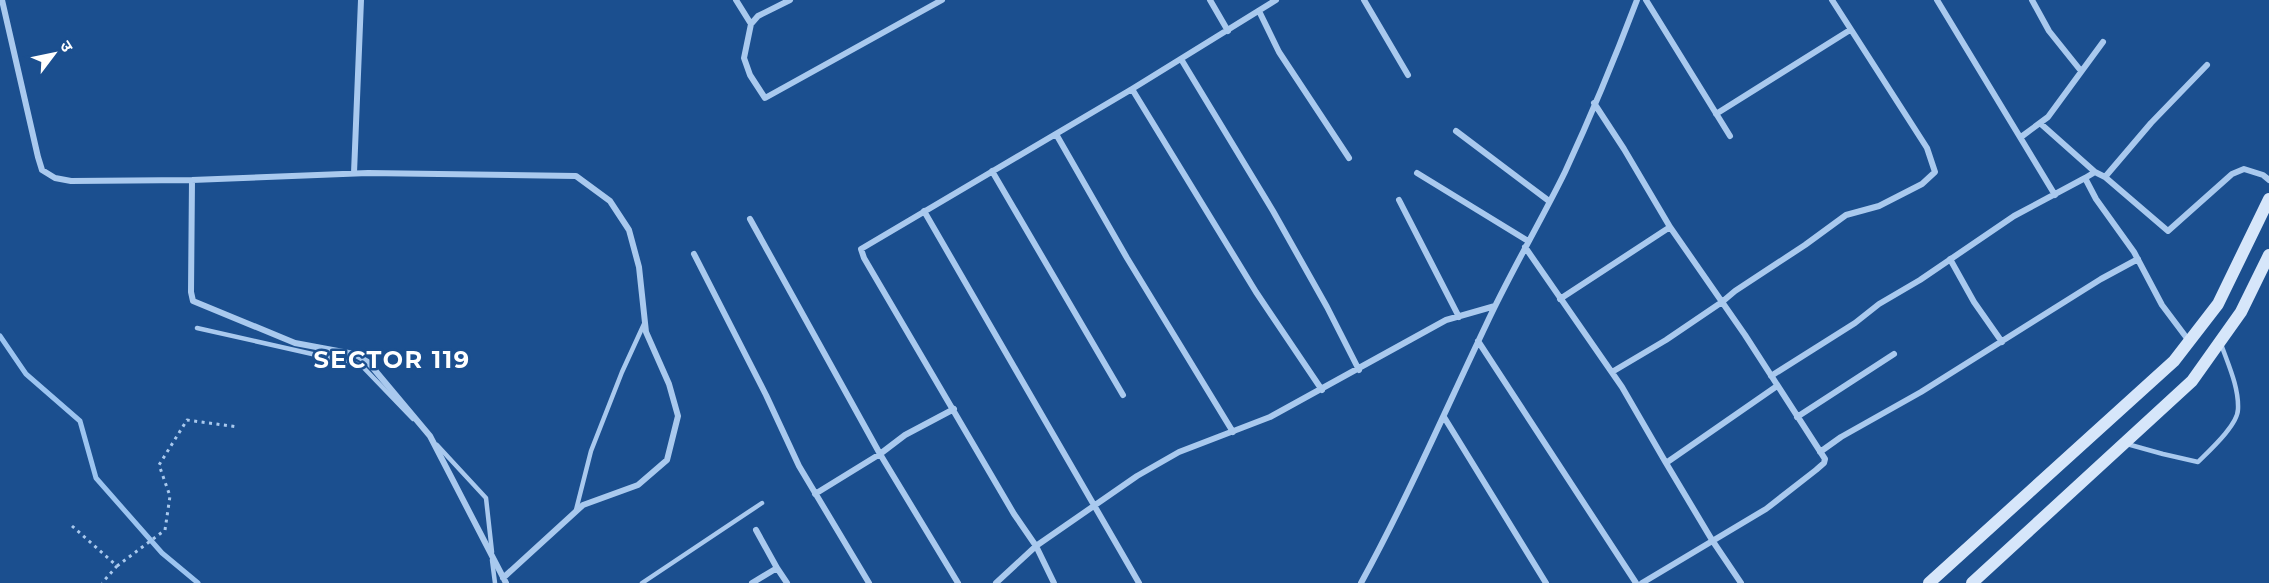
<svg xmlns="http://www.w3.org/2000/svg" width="2269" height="583" font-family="Montserrat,'Noto Sans Devanagari',sans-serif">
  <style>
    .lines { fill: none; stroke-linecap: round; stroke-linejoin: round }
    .stream { stroke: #9cc4f0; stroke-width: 5 }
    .path { stroke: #a9c9ee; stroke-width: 3; stroke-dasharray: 3 4.5; stroke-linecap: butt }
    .lane { stroke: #a9c9ee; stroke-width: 4.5 }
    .street { stroke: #a9c9ee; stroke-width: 6 }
    .secondary { stroke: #d6e6fa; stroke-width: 12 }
    .labels { text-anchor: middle; stroke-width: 5; stroke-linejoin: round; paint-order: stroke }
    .district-label { font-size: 24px; font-weight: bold; letter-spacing: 1.5px; fill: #fff; stroke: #1b4f8f }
  </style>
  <rect width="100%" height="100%" fill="#1b4f8f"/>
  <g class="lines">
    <!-- stream -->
    <path class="stream" d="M0 336 26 374 80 421 96 478 162 553 198 583"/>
    <!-- path -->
    <path class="path" d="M72 526 117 566 102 583
      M117 566 165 530 170 496 159 465 187 420 238 427"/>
    <!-- lane -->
    <path class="lane" d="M197 328 361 365 413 419
      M2127 444 2163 454 2198 462C2209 451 2238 425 2238 409 2239 387 2228 364 2221 344
      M437 445 486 498 492 552
      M576 510 591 451 622 372 644 324
      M492 560 495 583
      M642 583 762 503"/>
    <!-- street -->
    <path class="street" d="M2 0 38 157 42 170 55 178 71 181 192 180 368 173 576 176 610 201 629 230 639 267 646 332 669 384 678 416 667 460 638 485 583 505 503 578
      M736 0 751 24
      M790 0 758 16 751 24 744 58 750 75 765 98 942 0
      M1210 0 1228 31
      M1364 0 1408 75
      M1646 0 1730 136
      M1937 0 2055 195
      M2032 0 2049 31 2081 71
      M1259 11 1279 52 1349 158
      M1181 59 1273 211 1327 307 1359 370
      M1132 89 1256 292 1322 390
      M1594 103 1624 149 1670 227 1745 335 1825 459 1824 463 1816 470 1766 509 1642 583
      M1716 114 1850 30
      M2041 124 2095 172
      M1456 131 1549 201
      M1056 134 1127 258 1233 432
      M2021 137 2048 117 2103 42
      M992 171 1123 395
      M354 173 361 0
      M1417 173 1528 241
      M2105 177 2151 123 2207 65
      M2085 178 2095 172 2105 177 2168 231 2232 174 2244 169 2263 175 2269 180
      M192 180 191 292 193 301 295 343 354 354 368 362 430 436 506 583
      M1399 200 1459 317
      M924 211 1139 583
      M750 219 880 454 958 583
      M1525 247 1622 387 1666 463
      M694 254 766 395 799 466 869 583
      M1950 259 1974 302 2002 342
      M1560 299 1670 227
      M1478 341 1636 583
      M1612 372 1666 340 1722 302 1735 291 1805 245 1846 215 1879 206 1922 184 1935 172 1927 148 1832 0
      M1771 376 1855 323 1879 304 1920 280 2014 216 2085 178 2096 199 2134 252 2162 305 2189 341
      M1444 417 1546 583
      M1797 417 1894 354
      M1820 452 1841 437 1921 392 2101 279 2138 259
      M815 494 880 454 905 435 954 409
      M756 530 777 568
      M752 583 777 568 787 583
      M996 583 1036 546 1137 476 1179 452 1270 417 1446 320 1495 306
      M1054 583 1036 546 1014 514 864 258 861 249 1132 89 1276 0
      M1361 583C1407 499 1445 411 1486 325 1510 273 1540 223 1565 172 1591 116 1615 58 1637 0
      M1741 583 1712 540 1666 463 1777 386"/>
    <!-- secondary -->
    <path class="secondary" d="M1929 583 2174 361 2218 304 2269 199
      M1972 583 2192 381 2241 312 2269 255"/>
  </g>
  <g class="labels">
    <!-- district labels -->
    <g class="district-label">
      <text x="392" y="368">SECTOR 119</text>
    </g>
  </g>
  <!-- north arrow -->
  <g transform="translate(54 54) rotate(58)" stroke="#1b4f8f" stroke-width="4.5" paint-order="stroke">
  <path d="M0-4.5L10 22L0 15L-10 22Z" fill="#ffffff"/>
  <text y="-9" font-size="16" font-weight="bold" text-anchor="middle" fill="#ffffff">उ</text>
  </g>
</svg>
